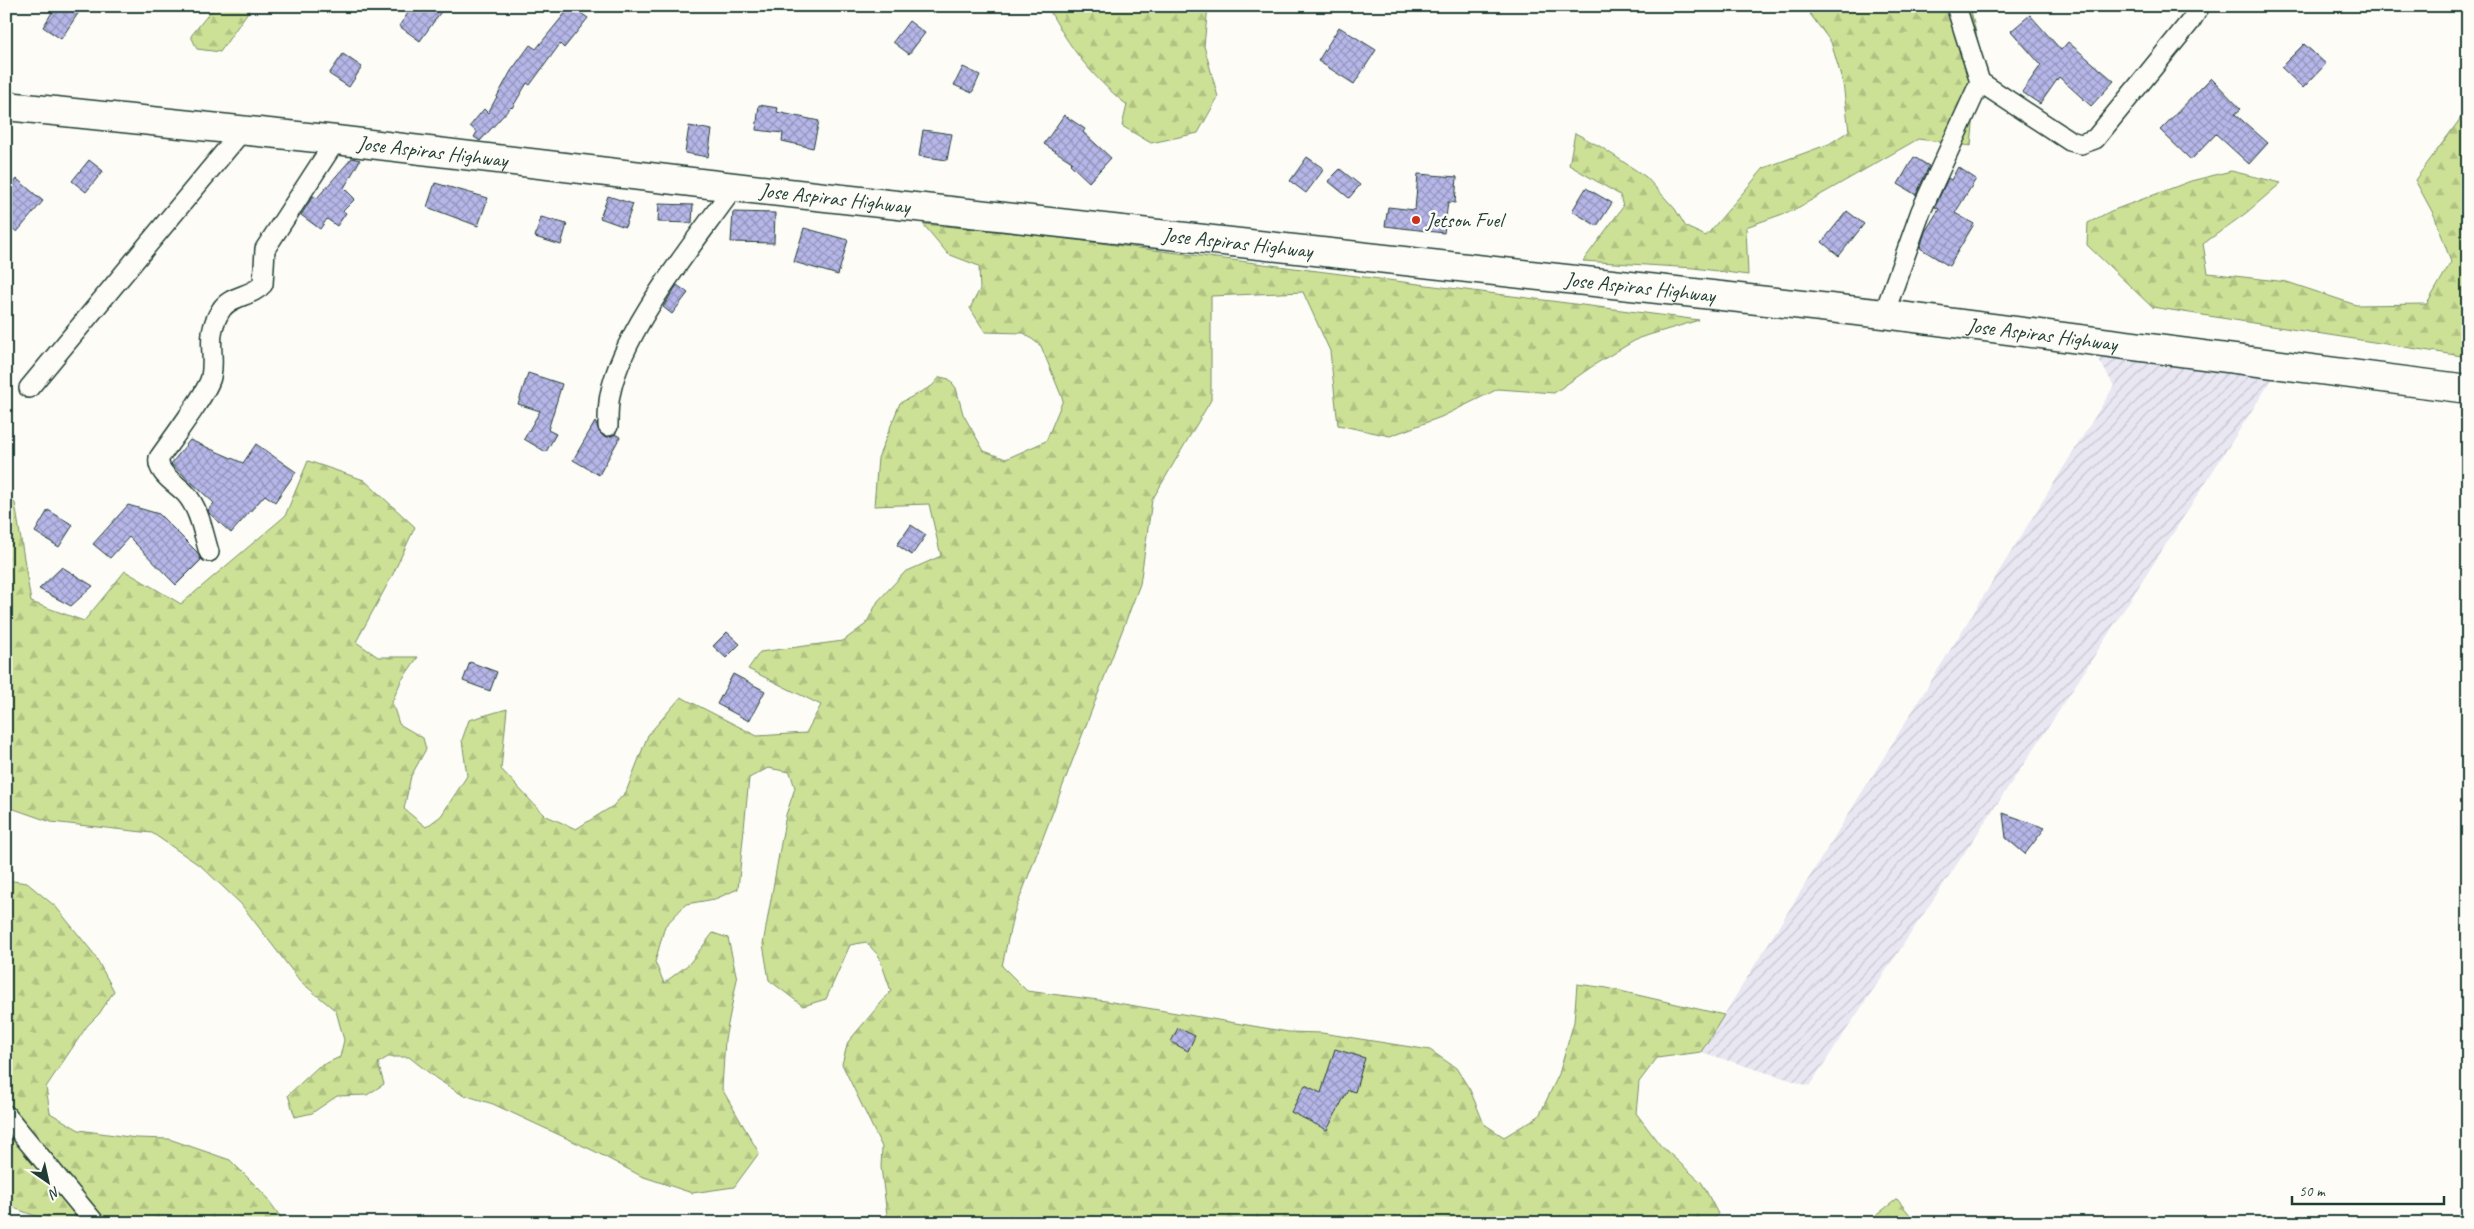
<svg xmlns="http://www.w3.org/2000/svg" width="2474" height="1229" font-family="Caveat,sans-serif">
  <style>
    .industrial { fill: url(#industrial-furrows) }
    .forest { fill: url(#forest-firs); stroke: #768f65 }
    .building { fill: url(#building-cross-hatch); stroke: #1f3d34 }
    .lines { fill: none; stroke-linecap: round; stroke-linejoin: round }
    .minor-casing { stroke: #1f3d34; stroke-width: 22 }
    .primary-casing { stroke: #1f3d34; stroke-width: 31 }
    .minor { stroke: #fdfcf7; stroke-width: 19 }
    .primary { stroke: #fdfcf7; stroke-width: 28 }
    .poi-dot { fill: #c8321e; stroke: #fdfcf7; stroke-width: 2 }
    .labels { text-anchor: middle; stroke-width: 5; stroke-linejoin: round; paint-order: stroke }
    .street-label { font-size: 21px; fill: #1f3d34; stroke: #fdfcf7 }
    .poi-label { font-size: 21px; fill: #1f3d34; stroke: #fdfcf7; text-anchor: start }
  </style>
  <defs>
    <pattern id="industrial-furrows" width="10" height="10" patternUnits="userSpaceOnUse" patternTransform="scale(1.25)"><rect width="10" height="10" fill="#e8e7f2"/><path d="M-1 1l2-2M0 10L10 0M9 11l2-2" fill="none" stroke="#c7c7d0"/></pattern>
    <pattern id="forest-firs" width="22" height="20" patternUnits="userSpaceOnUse" patternTransform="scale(1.25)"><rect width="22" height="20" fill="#cde196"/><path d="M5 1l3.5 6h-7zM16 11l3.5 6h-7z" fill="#b0c282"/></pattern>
    <pattern id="building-cross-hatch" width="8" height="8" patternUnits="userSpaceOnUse" patternTransform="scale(1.25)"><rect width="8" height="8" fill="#b7b6e8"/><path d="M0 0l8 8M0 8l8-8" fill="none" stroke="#9495bd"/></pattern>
  </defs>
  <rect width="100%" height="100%" fill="#fdfcf7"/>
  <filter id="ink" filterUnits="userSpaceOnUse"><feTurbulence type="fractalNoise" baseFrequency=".02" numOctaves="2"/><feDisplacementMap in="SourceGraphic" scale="10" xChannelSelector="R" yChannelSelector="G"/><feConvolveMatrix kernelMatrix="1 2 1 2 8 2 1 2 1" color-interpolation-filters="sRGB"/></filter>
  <g filter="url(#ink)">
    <!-- industrial -->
    <path class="industrial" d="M2097 356 2274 376 2055 717 1809 1086 1701 1052 2114 386Z"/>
    <!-- forest -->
    <path class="forest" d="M215 6H252L220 52 197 49 191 36Z
      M1047 6H1208L1204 46 1218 97 1198 133 1151 143 1122 126 1127 105C1090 75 1070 48 1047 6Z
      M1804 6H1970L1980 51 1971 146 1918 139 1794 210 1746 227 1748 275 1694 268 1583 261 1623 207 1620 195 1569 165 1575 133 1601 147 1646 177 1675 209 1686 227 1706 236 1764 168 1829 144 1849 131 1843 83 1831 42Z
      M2468 106V357L2152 307 2087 245 2088 223 2111 211 2191 181 2231 171 2281 183 2246 213 2203 244 2208 273 2287 282 2356 305 2427 304 2451 262 2435 217 2415 180 2458 122Z
      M923 224 1045 236 1699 320 1639 338 1597 363 1554 393 1498 389 1441 417 1390 436 1338 425 1330 351 1303 292 1211 296V400L1152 500 1140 584 1013 916 1002 966 1027 991 1106 1001 1288 1032 1322 1033 1430 1050 1456 1068 1470 1090 1484 1124 1504 1137 1539 1116 1559 1074 1574 1022 1577 984 1607 988 1724 1015 1701 1052 1657 1058 1639 1082 1636 1113 1660 1145 1702 1183 1718 1214 1711 1223H888L881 1167 882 1147 842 1064 848 1042 891 991 879 956 866 942 850 945 826 999 803 1006 769 980 763 944 786 815 795 788 790 772 768 768 749 778 738 889 715 899 686 904 665 926 655 962 664 983 689 964 713 933 728 938 737 979 725 1039 722 1089 759 1153 734 1187 692 1193 641 1176 594 1151 493 1104 461 1094 437 1079 409 1057H388L378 1063 384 1084 367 1095 337 1096 312 1113 295 1117 288 1095 318 1067 340 1057 344 1040 336 1011 300 981 241 904 202 867 152 833 51 822 11 808 6 798V498L15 503 31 602 84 621 125 571 181 604 285 516 308 461 364 480 415 527 392 576 356 642 378 657H418L401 681 392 702 399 724 423 738 426 749 411 776 404 809 426 827 441 816 467 776 462 740 469 720 507 709 501 769 544 815 576 829 613 806 626 792 648 735 681 697 757 736 806 733 821 705 748 669 760 652 843 641 866 624 878 601 905 572 941 556 929 504 874 506 878 458 900 403 932 386 940 377 949 379 956 388 963 414 984 451 1006 459 1046 441 1063 400 1041 346 1024 333 985 332 970 308 980 289 979 266 948 254Z
      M6 880 27 883 56 907 94 954 114 991 99 1014 87 1026 46 1087 50 1113 79 1130 136 1138 169 1139 230 1160 264 1194 282 1219 292 1223H54L6 1205Z
      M1897 1199 1911 1216 1906 1223H1866Z"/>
    <!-- building -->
    <path class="building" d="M56 6H83L61 39 43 27Z
      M413 6H445L420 41 399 26Z
      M571 6 588 18 564 48 560 44 530 85 527 83 512 108 511 107 480 141 474 137 477 132 470 126 484 109 488 113 511 71 530 45 536 49Z
      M2030 15 2061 50 2068 42 2114 81 2091 106 2059 77 2040 104 2022 92 2041 65 2011 31Z
      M909 21 925 33 909 54 893 42Z
      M1339 27 1376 50 1354 84 1318 61Z
      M2304 44 2326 64 2303 88 2281 67Z
      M343 54 362 67 349 87 329 74Z
      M963 67 980 75 972 93 954 85Z
      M2211 78 2241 109 2235 114 2268 143 2249 164 2216 134 2191 160 2160 130Z
      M759 105 778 108 777 112 819 121 813 148 782 141 783 133 756 130Z
      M1064 115 1085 129 1083 132 1111 158 1089 182 1070 164 1072 162 1044 144Z
      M689 126 712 130 708 157 685 153Z
      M923 130 952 134 947 160 919 156Z
      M1307 157 1324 169 1306 193 1290 181Z
      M1914 157 1929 166 1916 195 1898 184Z
      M352 158 360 160 344 188 355 199 343 211 346 213 337 226 327 219 320 229 301 215 313 196 317 198Z
      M89 160 103 171 86 192 72 181Z
      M1958 167 1976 179 1955 213 1974 224 1949 266 1920 248 1925 232 1939 209 1935 207 1948 178 1951 180Z
      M1340 169 1360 185 1349 198 1328 181Z
      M1418 174 1457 177 1455 203 1448 202 1444 233 1385 226 1388 207 1415 210Z
      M17 179 43 201 17 232 6 223V192Z
      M435 183 488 198 478 226 427 207Z
      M1586 188 1612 203 1597 226 1572 211Z
      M608 196 633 204 625 227 600 218Z
      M659 204 693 205 692 223 658 222Z
      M1847 211 1864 224 1839 256 1822 242Z
      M733 212 775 213 774 243 731 242Z
      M541 217 567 224 561 245 535 237Z
      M804 228 848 240 838 275 794 262Z
      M677 285 688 293 672 314 663 307Z
      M528 373 562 384 548 430 556 434 546 452 524 439 540 411 518 404Z
      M595 422 603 436 608 437 615 434 620 437 599 475 573 460Z
      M190 440 243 463 256 444 296 472 275 502 265 495 231 533 209 513 208 510 214 503 171 464Z
      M128 505 159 514 197 552 201 560 176 585 129 537 110 558 93 544Z
      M48 510 73 525 59 547 35 532Z
      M911 525 926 535 912 555 897 545Z
      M62 567 93 586 71 606 39 589Z
      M727 632 740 644 726 658 713 646Z
      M470 662 497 672 490 691 463 681Z
      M733 674 765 691 749 721 717 704Z
      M2003 813 2045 828 2025 854 2006 838Z
      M1178 1028 1195 1036 1188 1051 1171 1042Z
      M1335 1049 1365 1058 1355 1092 1348 1090 1327 1130 1291 1112 1305 1085 1321 1093Z"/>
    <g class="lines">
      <!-- minor casing -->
      <g class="minor-casing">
        <path id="minor" d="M1956 6 1980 82 2070 141 2081 144 2095 139 2190 22 2200 6
          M1884 314 1921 211 1980 82
          M29 388 242 131
          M608 426C608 416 608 405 610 395 623 328 694 244 734 187
          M209 552C203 533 200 510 186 494 177 484 156 473 159 458 170 442 208 392 211 377 216 352 204 337 221 310 230 295 252 297 263 284L265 249 336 140
          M6 1115 95 1223"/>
      </g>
      <!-- primary casing -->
      <g class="primary-casing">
        <g id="primary">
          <path id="s1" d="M6 106 336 140 734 187 1884 314 2468 389"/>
        </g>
      </g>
      <!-- minor -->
      <use href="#minor" class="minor"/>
      <!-- primary -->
      <use href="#primary" class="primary"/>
    </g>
  </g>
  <!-- markers -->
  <circle class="poi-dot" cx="1416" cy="220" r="5"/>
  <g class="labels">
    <!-- street labels -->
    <g class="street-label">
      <text dy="7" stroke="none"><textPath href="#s1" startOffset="429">Jose Aspiras Highway</textPath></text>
      <text dy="7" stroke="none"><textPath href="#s1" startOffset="834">Jose Aspiras Highway</textPath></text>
      <text dy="7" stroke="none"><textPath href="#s1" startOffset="1239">Jose Aspiras Highway</textPath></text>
      <text dy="7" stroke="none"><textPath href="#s1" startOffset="1644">Jose Aspiras Highway</textPath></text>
      <text dy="7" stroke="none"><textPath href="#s1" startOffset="2049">Jose Aspiras Highway</textPath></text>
    </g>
    <!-- poi labels -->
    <g class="poi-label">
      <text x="1426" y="227">Jetson Fuel</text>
    </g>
  </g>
  <!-- margin -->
  <rect width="2474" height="1229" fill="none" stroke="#fdfcf7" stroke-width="25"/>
  <rect x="12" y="12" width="2449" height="1204" fill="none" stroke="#1f3d34" stroke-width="2" filter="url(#ink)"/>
  <!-- north arrow -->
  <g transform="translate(48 1182) rotate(146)" stroke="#fdfcf7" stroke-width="4" paint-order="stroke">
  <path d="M0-4L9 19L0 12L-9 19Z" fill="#1f3d34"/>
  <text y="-8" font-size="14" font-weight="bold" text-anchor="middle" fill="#1f3d34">N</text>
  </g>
  <!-- scale -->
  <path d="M2292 1196v8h152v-8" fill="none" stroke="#1f3d34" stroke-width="2.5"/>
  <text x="2299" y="1196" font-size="15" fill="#1f3d34" stroke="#fdfcf7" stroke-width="4" paint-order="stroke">50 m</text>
</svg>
